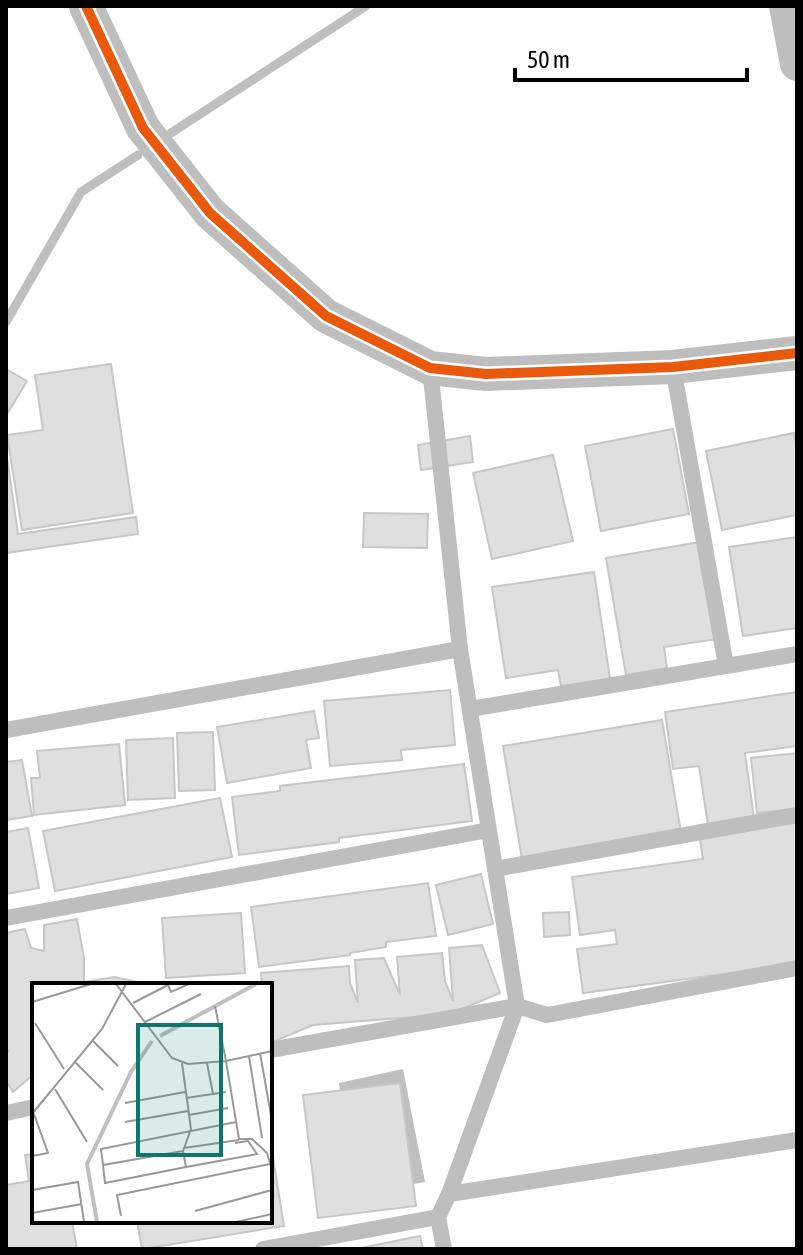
<svg xmlns="http://www.w3.org/2000/svg" width="803" height="1255" font-family="'Asap Condensed',sans-serif">
  <style>
    .water { fill: #bfbfbf }
    .lines { fill: none; stroke-linecap: round; stroke-linejoin: round }
    .stream { stroke: #bfbfbf; stroke-width: 9 }
    .building { fill: #dfdfdf; stroke: #c7c7c7; stroke-width: 2 }
    .service { stroke: #bebebe; stroke-width: 16 }
    .minor { stroke: #bebebe; stroke-width: 34 }
    .cycleway-casing { stroke: #fff; stroke-width: 15 }
    .cycleway { stroke: #e8590c; stroke-width: 10 }
    .inset-river { fill: none; stroke: #bfbfbf; stroke-width: 4 }
    .inset-road { fill: none; stroke: #999; stroke-width: 2 }
    .view { fill: #0f766e; fill-opacity: 0.15; stroke: #0f766e; stroke-width: 4 }
    .inset-edge { fill: none; stroke: #000; stroke-width: 4 }
  </style>
  <rect width="100%" height="100%" fill="#fff"/>
  <!-- water -->
  <path class="water" d="M403 1069 425 1182 356 1194 339 1083Z"/>
  <g class="lines">
    <!-- stream -->
    <path class="stream" d="M171 133 366 6
      M6 322 81 192 138 155"/>
  </g>
  <!-- building -->
  <path class="building" d="M111 364 133 513 22 530 7 435 43 430 35 375Z
    M6 369 27 381 6 416Z
    M673 429 689 514 601 531 585 446Z
    M794 433 797 450V515L722 530 706 451Z
    M470 436 473 462 421 470 418 445Z
    M6 450 18 534 136 517 138 534 6 553Z
    M553 455 573 541 492 559 473 473Z
    M364 513 428 514 427 548 363 547Z
    M797 537V628L743 636 729 547Z
    M700 542 717 639 664 647 667 668 626 675 606 558Z
    M594 572 610 679 561 686 558 670 506 678 492 587Z
    M450 690 455 745 401 750 402 760 330 766 324 701Z
    M797 692V746L745 753 754 818 708 825 699 766 673 769 665 712Z
    M314 711 319 738 306 740 311 768 227 783 217 727Z
    M662 720 681 833 522 859 503 746Z
    M213 732 215 790 179 791 177 733Z
    M173 738 175 798 128 800 126 740Z
    M119 744 125 805 34 815 31 778H40L37 751Z
    M797 753V809L757 813 751 758Z
    M22 760 32 816 6 820V762Z
    M464 764 472 821 339 838V842L239 855 232 797 280 791V786Z
    M220 798 232 857 55 891 43 831Z
    M797 820V964L583 993 577 949 617 944 615 930 580 935 572 877 703 859 699 833Z
    M28 828 39 888 6 894V832Z
    M481 874 493 924 448 935 436 885Z
    M428 883 436 936 386 942V947L350 953V955L259 967 251 907Z
    M569 912 570 935 544 937 543 913Z
    M241 913 245 973 166 978 162 918Z
    M77 919 84 958V982L114 977 138 982V985H34V1074L13 1092 6 1081V1054L9 1051 6 1049V933L25 929 31 948 44 951V925Z
    M482 945 500 993 450 1014 313 1025 270 1043V985H262L261 973 349 966 350 983 358 1003 355 960 384 958 400 995 397 957 442 953 445 981 453 1001 449 948Z
    M400 1083 416 1206 318 1218 303 1095Z
    M270 1139 284 1226 142 1249 137 1221H270Z
    M34 1154V1221H72L77 1249H6V1185L29 1181 25 1155Z
    M420 1236 423 1249H356Z"/>
  <g class="lines">
    <!-- service -->
    <path class="service" d="M673 367 726 666
      M430 368 460 649 517 1006 449 1194 438 1217 444 1249
      M470 709 797 654
      M6 730 460 649
      M495 869 797 815
      M6 918 489 830
      M270 1050 517 1006 547 1015 797 968
      M6 1113 34 1107
      M449 1194 797 1140
      M263 1249 438 1217"/>
    <!-- minor -->
    <path class="minor" d="M86 6 143 128 210 213 326 316 430 368 486 374 673 367 797 353
      M786 6 797 64"/>
    <!-- cycleway casing -->
    <g class="cycleway-casing">
      <path id="cycleway" d="M86 6 143 128 210 213 326 316 430 368 486 374 673 367 797 353"/>
    </g>
    <!-- cycleway -->
    <use href="#cycleway" class="cycleway"/>
  </g>
  <!-- overview -->
  <g transform="translate(32 983)">
    <rect width="240" height="240" fill="#fff"/>
    <path class="inset-river" d="M128 53 224 1M65 239 55 181 99 89 120 58"/>
    <path class="inset-road" d="M84 1 140 75 156 81 194 78 207 156H220L235 170 240 187M0 19 59 1M101 20 136 2 139 9 157 1M183 23 194 78 240 68M113 39 169 11M3 40 32 86M61 58 86 83M228 70 240 138M217 73 230 155M43 79 71 107M150 80 159 146 151 168 154 184 225 171 216 158 203 160M175 80 181 111M23 106 55 159M154 115 194 109M93 120 153 109M0 131 70 46 94 1M157 132 196 125M93 139 156 128M152 165 207 157M151 168 71 182 69 166 204 139M0 173 16 170 2 131M71 182 73 200 154 184M0 207 46 199 52 239M163 228 240 207M0 230 50 221M89 233 85 212 238 181M204 239 240 231"/>
    <path class="view" d="M106 42H189V172H106Z"/>
    <rect width="240" height="240" class="inset-edge"/>
  </g>
  <!-- border -->
  <rect width="803" height="1255" fill="none" stroke="#000000" stroke-width="16"/>
  <!-- scale -->
  <path d="M515 68v12h232v-12" fill="none" stroke="#000000" stroke-width="4"/>
  <text x="527" y="68" font-size="24" fill="#000000" stroke="#ffffff" stroke-width="6" paint-order="stroke">50 m</text>
</svg>
